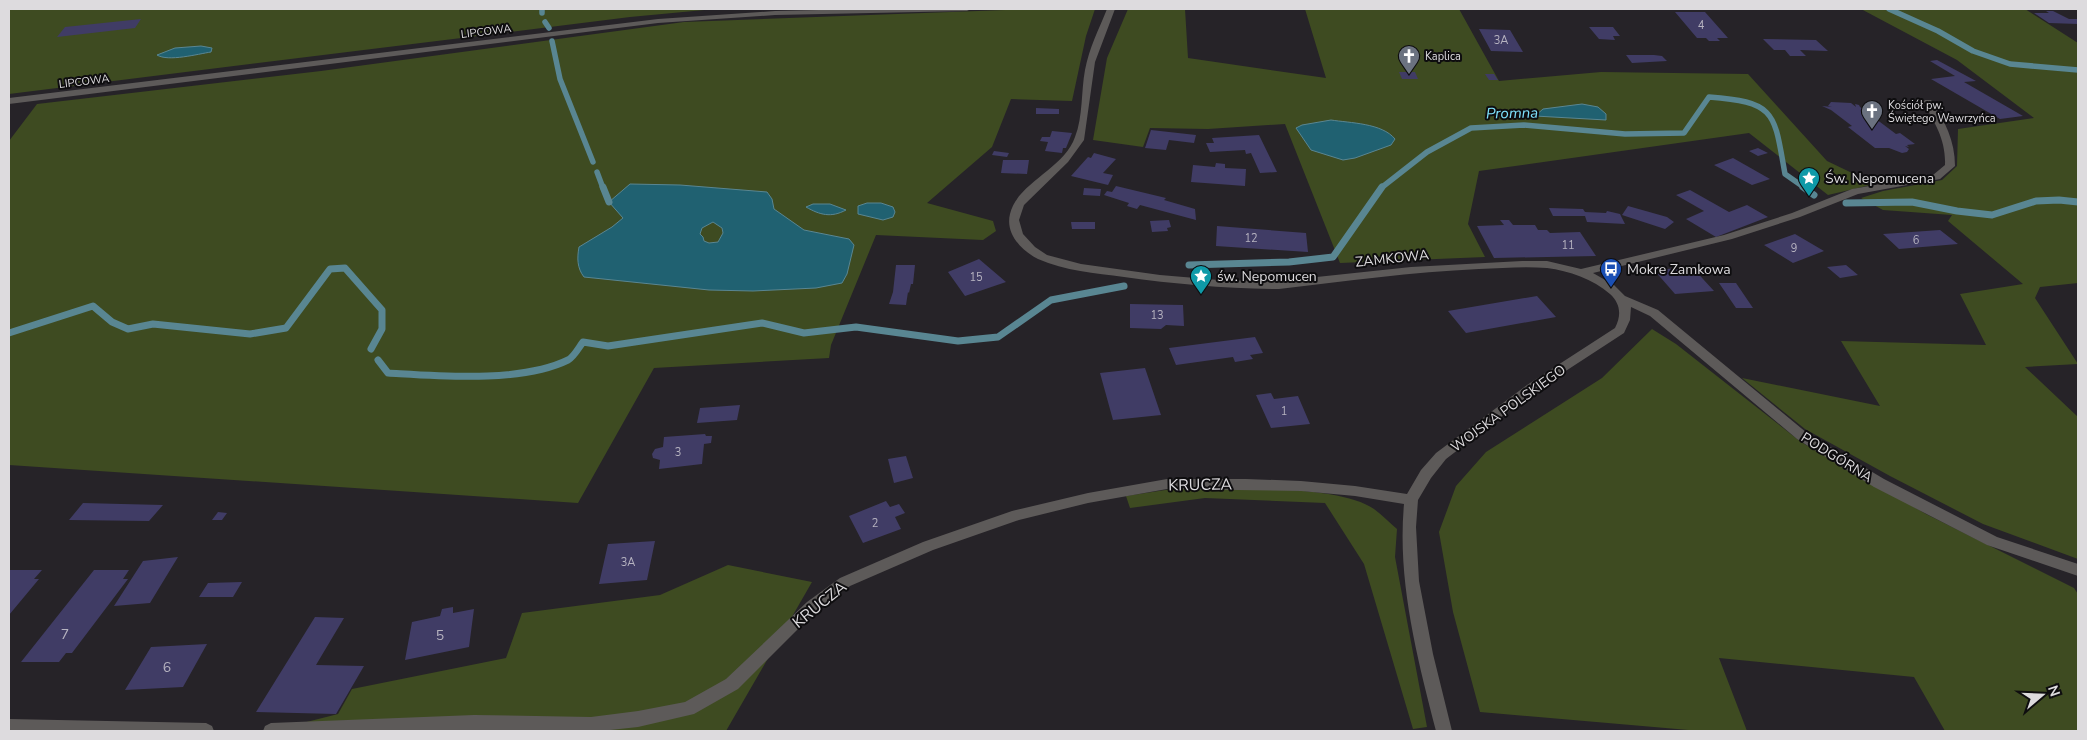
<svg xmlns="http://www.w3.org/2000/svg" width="2087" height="740" font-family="'Nunito Sans',sans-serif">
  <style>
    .green { fill: #3e4b21 }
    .water { fill: #206171; stroke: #598692; fill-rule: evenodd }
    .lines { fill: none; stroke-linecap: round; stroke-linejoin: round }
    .stream-far1 { stroke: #598692; stroke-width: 5.5 }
    .stream { stroke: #598692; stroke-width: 7 }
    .building { fill: #403c65 }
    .minor { fill: #5d5a59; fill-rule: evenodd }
    .labels { text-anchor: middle; stroke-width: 4; stroke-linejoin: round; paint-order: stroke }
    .number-label { font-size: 11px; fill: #b6b3c0 }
    .far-street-label { font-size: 11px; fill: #dddbde; stroke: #0e0d0f }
    .far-poi-label { font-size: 11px; fill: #dddbde; stroke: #0e0d0f; text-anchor: start }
    .poi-label { font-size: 14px; fill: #dddbde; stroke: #0e0d0f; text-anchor: start }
    .street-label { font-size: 14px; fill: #dddbde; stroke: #0e0d0f }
    .near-number-label { font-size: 14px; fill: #b6b3c0 }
    .water-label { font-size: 15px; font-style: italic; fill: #7ee1fb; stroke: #0e0d0f }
    .near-street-label { font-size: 16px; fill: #dddbde; stroke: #0e0d0f }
  </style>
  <rect width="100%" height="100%" fill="#262328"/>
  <!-- green -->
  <path class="green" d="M9 9H715L630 17 9 94Z
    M1028 9H1095L1086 36 1072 101 1011 99 992 147 927 203 993 221 996 231 983 240 876 235 831 345 829 358 654 368 578 503 9 465V141L37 104 321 71 684 22Z
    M1128 9H1185L1188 58 1326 78 1305 9H1459L1499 81 1601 72 1748 74 1827 161 1875 184 1828 195 1749 133 1479 171 1468 224 1485 257 1340 263 1285 124 1208 129 1150 128 1143 147 1093 140 1107 58Z
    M1861 9H2025L2078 43V283L2040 287 2035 298 2078 364 2025 367 2078 417V559L1983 524 1890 476 1805 429 1742 378 1880 406 1841 341 1986 345 1960 294 2023 284 1948 221 1952 215 1883 210 1861 198 1883 191 1942 180 1957 166 1958 129 2034 118 1957 60Z
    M1652 329 1676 344 1801 442 1926 514 2074 588 2078 594V731H1945L1914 677 1719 658 1747 731H1700L1480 712 1453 612 1439 532 1456 486 1486 452 1602 378Z
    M1185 487C1231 489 1338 484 1374 509 1382 515 1390 523 1397 529L1395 557 1427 727 1413 729 1364 564 1325 503 1205 498 1130 508 1126 496Z
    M728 565 812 582 726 731H277L279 729 338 714 352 689 506 658 522 613 660 595Z"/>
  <!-- water -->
  <path class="water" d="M201 46 212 48 211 52C198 54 168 62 157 55L175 48Z
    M1582 104 1598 107 1606 114V120L1535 116 1543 109Z
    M1331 120C1350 123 1382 123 1395 139L1391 145 1355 158 1343 160 1311 150 1296 128 1302 125Z
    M630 184 680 185 767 192 772 199 774 209 804 230 849 239 854 245 847 274 842 283 816 288 753 291 709 290 584 277C577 268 577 258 579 247L612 227 623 218 609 202ZM713 222 722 228 723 233 718 242 709 243 704 241 703 237 700 234 702 228Z
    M867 203H881L893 207 895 212 893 217 883 220 858 214V206Z
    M813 204H830L846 210C831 218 820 215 806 207Z"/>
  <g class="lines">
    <!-- stream-far1 -->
    <path class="stream-far1" d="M542 9V13
      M1889 9 1938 31 1973 51 2010 64 2078 70
      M545 22 549 28
      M552 41 560 79 593 162
      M597 172 603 188
      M1381 188 1427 152 1471 128 1524 125 1625 134 1684 133 1709 97C1777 102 1774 113 1785 174L1805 188"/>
    <!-- stream -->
    <path class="stream" d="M603 187 609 202
      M1803 187 1814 195
      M1846 203 1912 202 1957 211 1992 215 2036 201 2059 200 2078 202
      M1189 265 1289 262 1333 257 1382 187
      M9 333 93 306 112 322 128 329 153 324 250 334 286 328 330 269 345 268 382 310V329L371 349
      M378 360 388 373C440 376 521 383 568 360 574 357 579 347 583 342L608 346 762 323 804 333 856 327 958 341 998 337 1051 300 1124 286"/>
  </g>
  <!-- building -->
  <path class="building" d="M2046 11H2053L2069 19H2078V24L2049 23 2034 13H2049Z
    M1675 12H1705L1728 38H1717L1720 41H1709L1706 38H1697Z
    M141 19 135 28 57 37 65 27Z
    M1589 27H1613L1620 36H1613L1615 40 1599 39Z
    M1479 29 1510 30 1523 52 1491 51Z
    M1763 39 1816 40 1828 51 1800 50 1806 56H1790L1785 50H1774Z
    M1626 55H1654L1662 56 1667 61 1632 63Z
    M1937 60 1976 81 1964 82 2023 116 2000 119 1931 79 1955 76 1930 61Z
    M1399 72H1415L1418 79H1402Z
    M1485 74H1494L1498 80H1489Z
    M1831 102 1851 103 1856 107 1855 104 1859 105 1860 107 1896 134 1900 133 1915 144 1907 145 1909 147 1905 146 1909 149 1907 152 1902 153 1889 148H1875L1848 127 1852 126 1831 110 1822 106 1832 107 1828 106Z
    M1036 108 1059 109V114H1036Z
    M1151 130 1196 135 1194 143 1169 140 1166 150 1145 148Z
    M1052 131 1072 133 1066 148H1063L1062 153 1045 151 1048 142 1040 141 1042 137H1050Z
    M1259 135 1277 172 1260 173 1251 153 1246 154 1245 150 1210 152 1206 143H1214L1212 138Z
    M1758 148 1768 153 1758 156 1749 151Z
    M994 151 1009 153 1007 157 992 155Z
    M1094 153 1116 159 1103 173 1113 175 1108 185 1071 176 1088 157 1091 158Z
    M1733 158 1770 179 1752 185 1714 165Z
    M1003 160H1029L1027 174 1001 173Z
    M1216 163 1225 164V168L1246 169 1245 186 1191 182 1193 165 1215 167Z
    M1116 186 1166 198 1164 200 1195 209 1196 220 1140 205 1137 209 1127 206 1129 203 1104 195 1107 191 1112 192Z
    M1084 188 1101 189 1100 196 1083 195Z
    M1690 190 1729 212 1747 205 1768 217 1716 237 1686 219 1704 211 1676 195Z
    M1628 206 1667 217 1674 222 1665 229 1622 215Z
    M1549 208 1583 209 1585 212 1606 213 1607 211 1620 214 1625 224 1587 222 1585 216H1553Z
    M1169 220 1171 227 1167 228 1168 231 1152 232 1150 221Z
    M1500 220H1509L1513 225H1535L1538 230H1547L1550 233 1580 232 1596 256 1494 258 1477 226 1504 225Z
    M1071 222H1095V229H1072Z
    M1217 226 1306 233 1308 252 1216 246Z
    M1940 230 1958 244 1899 249 1883 234Z
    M1795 234 1824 251 1793 263 1764 245Z
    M979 259 1006 282 965 296 948 272Z
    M896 265H915L913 284H911L909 293 908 292 906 305 889 304 893 292Z
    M1846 265 1858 275 1840 278 1827 267Z
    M1692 267 1714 291 1675 294 1654 270Z
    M1719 283H1736L1753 308H1736Z
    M1537 296 1556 317 1466 333 1448 311Z
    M1130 304 1183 305 1184 326 1166 325 1161 329 1130 328Z
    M1255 337 1263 353 1250 355 1253 359 1235 362 1233 357 1176 365 1169 348Z
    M1145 368 1161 415 1113 420 1100 373Z
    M1271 393 1274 399 1298 396 1310 424 1271 428 1256 395Z
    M740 405 737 420 697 423 700 408Z
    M705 434 706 436H712L711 443 704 444 702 464 659 469 660 460 653 458 652 454 655 449 663 447 664 437Z
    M906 456 913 478 894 483 888 459Z
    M886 501 890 507 899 504 905 513 895 517 901 529 863 543 849 516Z
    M83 503 122 504 163 505 149 521 69 520Z
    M218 512 227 513 222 520H212Z
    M655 541 647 580 599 584 608 544Z
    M178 557 150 603 114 606 143 561Z
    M9 570H42L34 579H39L9 615Z
    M94 570H129L123 579H128L72 653H66L59 662H21Z
    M242 582 233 597H199L208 583Z
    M453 607V613L474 609 469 647 405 660 412 622 440 616 442 609Z
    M315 617 344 618 316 665 364 666 336 714 256 712Z
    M207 644 183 687 125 690 151 647Z"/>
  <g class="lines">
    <!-- minor -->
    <path class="minor" d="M862 9H971L967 11 775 15 658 23 9 104V98L658 19 775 11Z
      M1107 9H1115L1095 62 1084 140 1068 162 1024 205 1019 220 1023 234 1035 247 1047 255 1081 264 1160 275 1219 280 1279 281 1411 267 1522 261H1547L1581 269 1724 235 1792 213 1852 189 1933 175 1945 165C1946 140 1935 123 1923 102L1925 100H1931C1945 121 1955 141 1955 166L1940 179 1858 194 1800 217 1732 239 1593 273 1614 285 1625 296 1658 310 1807 433 1884 479 1997 537 2078 564V576L1987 545 1874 487 1797 439 1650 316 1631 307 1630 320 1624 333 1535 391 1446 459 1431 478 1418 500 1416 527 1419 581 1433 654 1452 731H1436C1417 657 1397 581 1404 504L1355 496 1301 491 1167 489 1088 503 1019 520 933 550 850 586 817 610 738 689 694 714 638 727 601 731H263L265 726 271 723 474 715 591 717 638 711 685 702 726 679 807 602 840 578 923 542 1012 511 1088 493 1167 479H1246L1301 481 1355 486 1407 494 1421 470 1436 453 1527 385 1615 328C1622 315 1620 303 1610 294 1593 279 1569 271 1547 268 1525 266 1502 268 1479 269 1412 272 1346 281 1279 289 1227 289 1175 284 1124 277 1095 273 1065 271 1038 259 1022 251 1005 234 1010 214 1017 183 1064 169 1075 137 1083 117 1081 91 1085 70 1089 48 1099 29 1107 9Z
      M9 719 206 723 212 726 214 731H9Z"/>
  </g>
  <!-- icons -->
  <defs>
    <g id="church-pin" transform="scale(1.125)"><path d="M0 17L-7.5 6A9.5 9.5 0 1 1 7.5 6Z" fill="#6b7280" stroke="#0e0d0f"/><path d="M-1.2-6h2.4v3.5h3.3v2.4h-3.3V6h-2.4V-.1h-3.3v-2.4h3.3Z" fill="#fff"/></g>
    <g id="sight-pin" transform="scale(1.125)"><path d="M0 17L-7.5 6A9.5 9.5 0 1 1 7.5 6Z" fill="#0f9aa8" stroke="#0e0d0f"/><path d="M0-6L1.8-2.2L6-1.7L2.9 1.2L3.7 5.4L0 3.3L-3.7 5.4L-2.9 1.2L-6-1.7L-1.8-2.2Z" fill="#fff"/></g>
    <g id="bus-pin" transform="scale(1.125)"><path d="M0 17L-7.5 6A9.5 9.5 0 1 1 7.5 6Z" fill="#1a4fb4" stroke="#0e0d0f"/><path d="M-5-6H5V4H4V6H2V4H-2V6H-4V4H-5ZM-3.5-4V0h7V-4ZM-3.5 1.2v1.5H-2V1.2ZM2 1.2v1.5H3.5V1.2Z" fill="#fff"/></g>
  </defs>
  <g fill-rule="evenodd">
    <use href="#church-pin" x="1409" y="56"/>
    <use href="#church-pin" x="1872" y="111"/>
    <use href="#sight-pin" x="1809" y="178"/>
    <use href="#bus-pin" x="1611" y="269"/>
    <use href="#sight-pin" x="1201" y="276"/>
  </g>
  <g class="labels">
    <!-- number labels -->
    <g class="number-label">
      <text x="1701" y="29">4</text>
      <text x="1501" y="44">3A</text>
      <text x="1251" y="242">12</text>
      <text x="1916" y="244">6</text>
      <text x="1568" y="249">11</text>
      <text x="1794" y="252">9</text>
      <text x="976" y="281">15</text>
      <text x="1157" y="319">13</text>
      <text x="1284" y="415">1</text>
      <text x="678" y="456">3</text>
      <text x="875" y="527">2</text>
      <text x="628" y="566">3A</text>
    </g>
    <!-- far-street labels -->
    <g class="far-street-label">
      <text transform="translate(486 31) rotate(-7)" y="4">LIPCOWA</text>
      <text transform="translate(84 81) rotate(-7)" y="4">LIPCOWA</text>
    </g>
    <!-- far-poi labels -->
    <g class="far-poi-label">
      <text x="1425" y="60">Kaplica</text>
      <text x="1888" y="109">Kościół pw.<tspan x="1888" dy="13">Świętego Wawrzyńca</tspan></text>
    </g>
    <!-- poi labels -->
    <g class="poi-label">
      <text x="1825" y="183">Św. Nepomucena</text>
      <text x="1627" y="274">Mokre Zamkowa</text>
      <text x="1217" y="281">św. Nepomucen</text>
    </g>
    <!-- street labels -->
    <g class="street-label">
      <text transform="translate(1392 258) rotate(-6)" y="5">ZAMKOWA</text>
      <text transform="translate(1508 408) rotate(-36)" y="5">WOJSKA POLSKIEGO</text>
      <text transform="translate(1837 457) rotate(32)" y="5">PODGÓRNA</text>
    </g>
    <!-- near-number labels -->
    <g class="near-number-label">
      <text x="65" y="639">7</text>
      <text x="440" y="640">5</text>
      <text x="167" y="672">6</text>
    </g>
    <!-- water labels -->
    <g class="water-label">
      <text transform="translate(1512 113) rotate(-1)" y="5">Promna</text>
    </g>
    <!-- near-street labels -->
    <g class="near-street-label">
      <text transform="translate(1200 484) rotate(-1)" y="6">KRUCZA</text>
      <text transform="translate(819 604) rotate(-39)" y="6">KRUCZA</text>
    </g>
  </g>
  <!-- border -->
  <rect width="2087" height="740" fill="none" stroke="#dddbde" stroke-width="20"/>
  <!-- north arrow -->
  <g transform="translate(2042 695) rotate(71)" stroke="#0e0d0f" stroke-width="4" paint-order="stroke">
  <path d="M0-4L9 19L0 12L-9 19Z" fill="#dddbde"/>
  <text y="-8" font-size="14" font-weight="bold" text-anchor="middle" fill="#dddbde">N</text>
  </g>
</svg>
